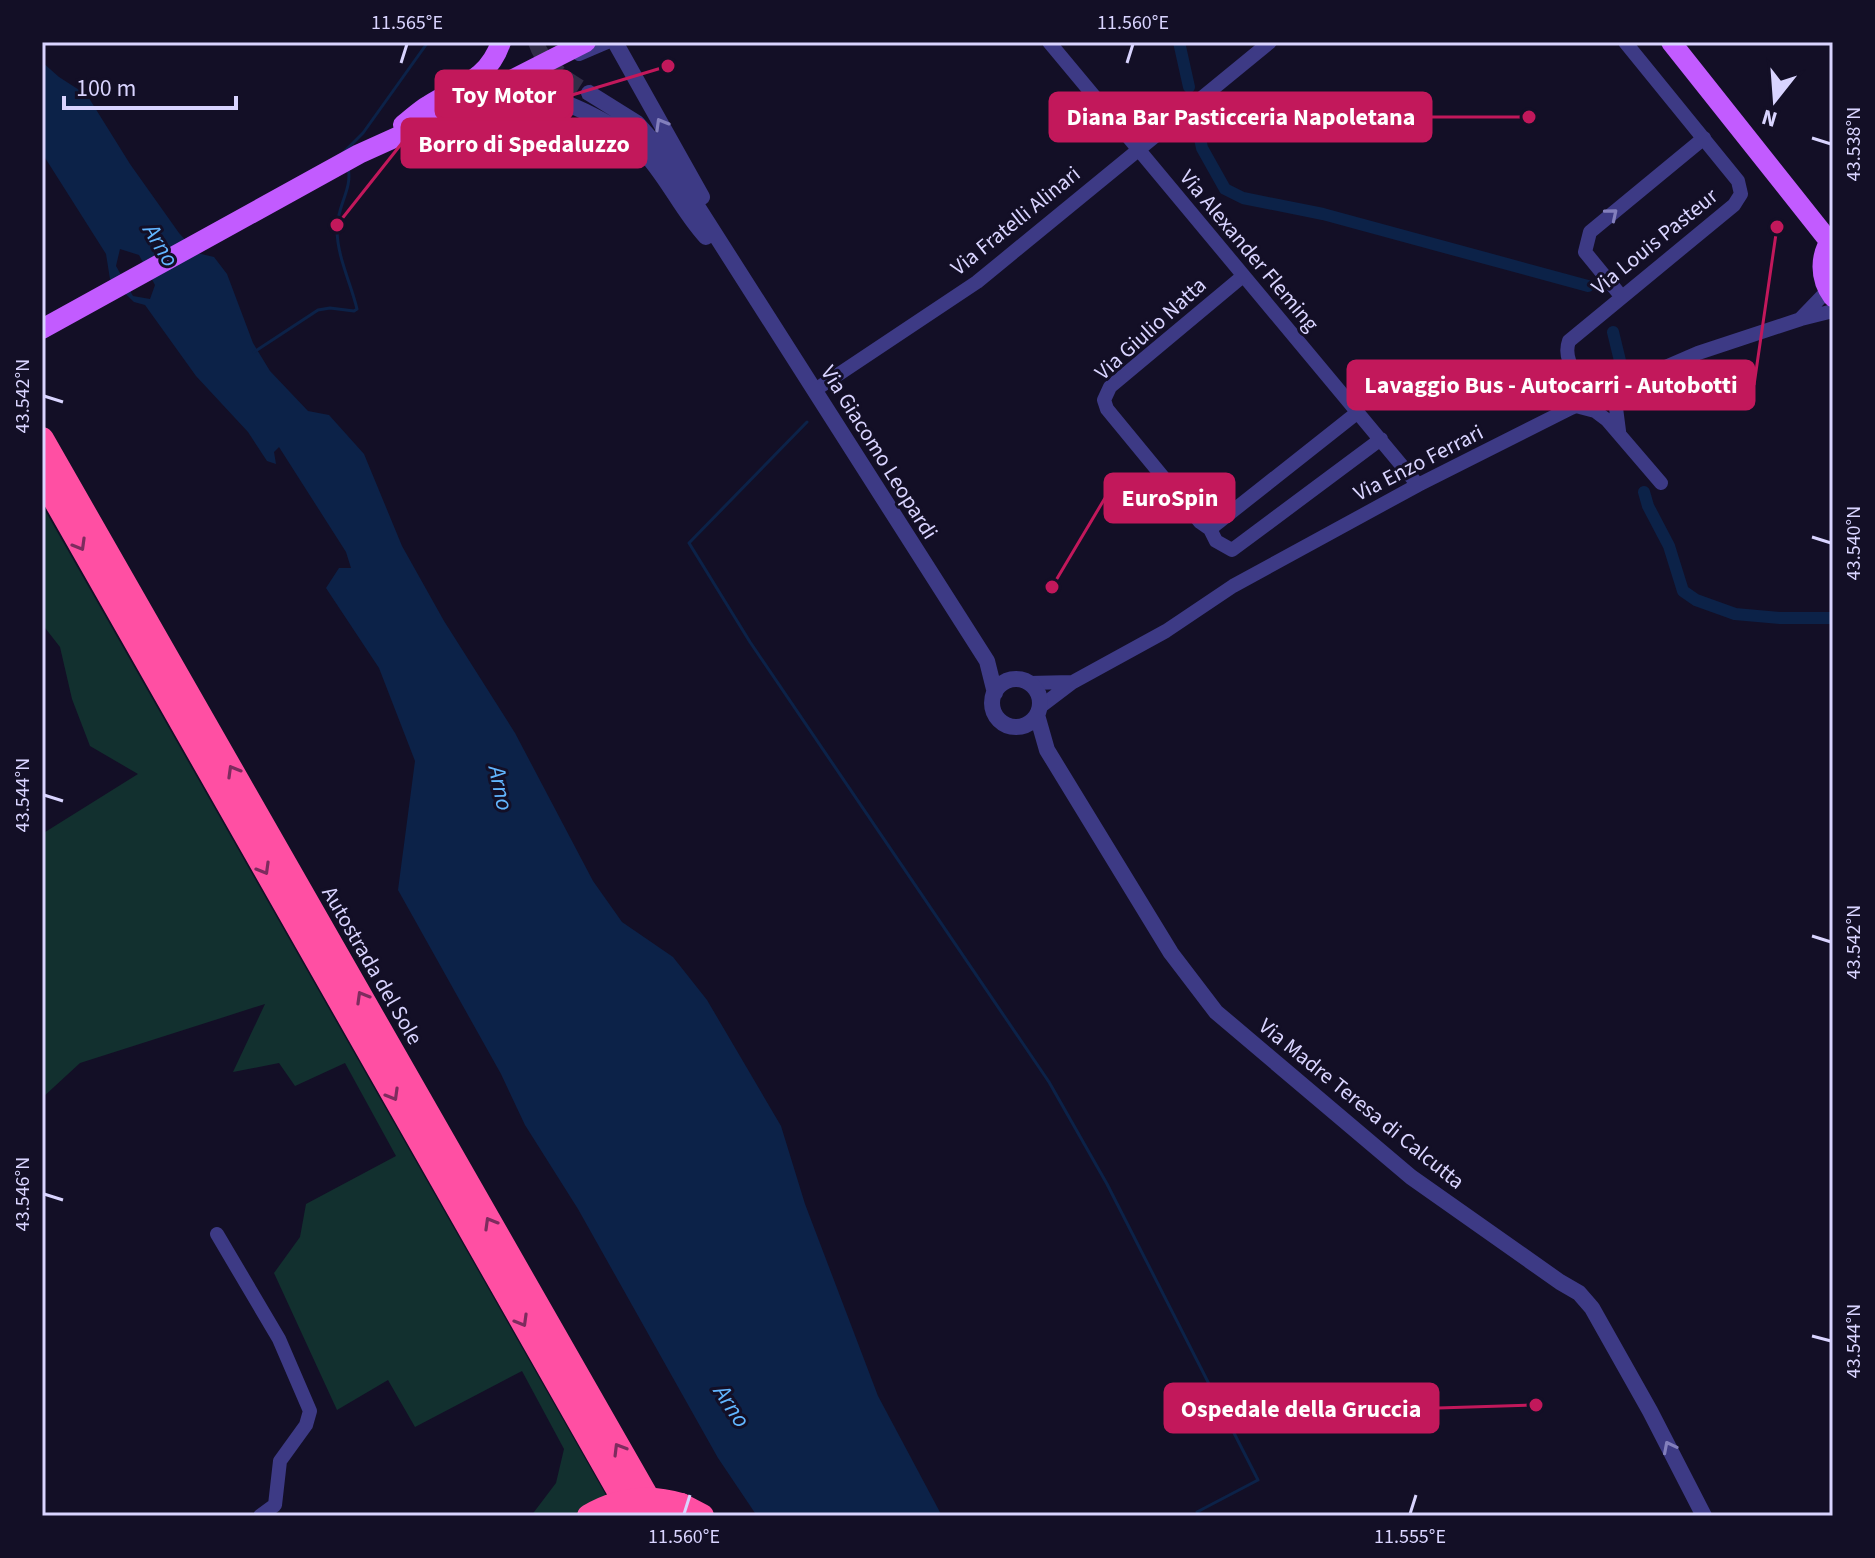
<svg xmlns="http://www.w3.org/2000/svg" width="1875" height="1558" font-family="'Source Sans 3',sans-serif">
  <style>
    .green { fill: #12302f }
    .water { fill: #0c2248; fill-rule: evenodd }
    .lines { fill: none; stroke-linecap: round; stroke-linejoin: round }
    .stream { stroke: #0c2248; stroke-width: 3 }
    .canal { stroke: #0c2248; stroke-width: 12 }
    .tertiary-tunnel { stroke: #312d47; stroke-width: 16; stroke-dasharray: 16 8; stroke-linecap: butt }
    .minor { stroke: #3d3a85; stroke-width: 14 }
    .tertiary { stroke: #3d3a85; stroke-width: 16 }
    .primary { stroke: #c25bff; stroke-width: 20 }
    .motorway { stroke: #ff4fa3; stroke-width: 24 }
    .motorway-bridge { stroke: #ff4fa3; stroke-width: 24 }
    .oneway { stroke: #837fbc }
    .oneway2 { stroke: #7d2c5e }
    .ticks { fill: none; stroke: #d9d4ff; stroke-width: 3 }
    .labels { text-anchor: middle; stroke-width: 6; stroke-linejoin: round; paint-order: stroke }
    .street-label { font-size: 22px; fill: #d9d4ff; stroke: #130f26 }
    .water-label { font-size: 24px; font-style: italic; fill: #62b6ff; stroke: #130f26 }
    .leader { fill: none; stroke: #c2185b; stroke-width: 3 }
    .callout-dot { fill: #c2185b; stroke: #130f26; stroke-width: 3 }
    .callout { fill: #c2185b; stroke: #c2185b; stroke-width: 3 }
    .callout-label { font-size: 24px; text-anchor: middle; font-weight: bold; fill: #fff }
    .neatline { fill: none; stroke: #d9d4ff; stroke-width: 3 }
    .ticks-label { font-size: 20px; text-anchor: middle; fill: #d9d4ff }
  </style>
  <rect width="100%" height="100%" fill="#130f26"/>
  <!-- green -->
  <path class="green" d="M42 505 607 1497 584 1507 576 1516H531L556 1483 564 1449 522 1371 415 1427 388 1380 337 1410 274 1273 300 1237 306 1204 396 1156 345 1063 295 1086 279 1063 233 1072 265 1004 80 1063 42 1098V879L45 878 42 874V834L138 774 90 746 72 699 60 647 42 624Z"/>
  <!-- water -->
  <path class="water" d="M42 62 59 77 87 95 130 164 179 233 197 253 214 257 227 274 253 343 270 371 308 411 329 415 364 454 402 546 444 621 515 733 593 881 622 922 673 957 707 1000 781 1126 805 1204 878 1396 942 1516H757L718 1458 578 1209 525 1125 501 1074 398 890 415 761 379 668 326 588 339 568H351L346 552 279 447 274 452 276 464 267 461 248 432 196 376 145 305 134 302 110 279 106 254 42 153ZM120 249 139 255 155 285 150 299 133 296 116 266Z"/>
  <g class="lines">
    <!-- stream -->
    <path class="stream" d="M343 153 363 133 428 42
      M254 352 318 310 330 308 354 311 357 309C351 283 337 257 337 229 337 206 353 188 348 168
      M807 422 689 543 750 642 1049 1082 1107 1184 1258 1480 1197 1512"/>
    <!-- canal -->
    <path class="canal" d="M1179 42 1189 87
      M1198 128 1202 148 1225 189 1243 198 1323 214 1588 286
      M1613 332 1622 369
      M1644 492 1648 506 1669 546 1683 591 1696 600 1735 614 1780 618H1833"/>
    <!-- tertiary-tunnel -->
    <path class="tertiary-tunnel" d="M536 42C543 66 569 81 589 93"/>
    <!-- minor -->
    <path class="minor" d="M1049 42 1418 485
      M579 54 607 42
      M1243 276 1110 387 1104 400 1107 409 1200 522 1210 529 1216 541 1232 550 1381 439
      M1621 296 1585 252 1590 232 1704 138
      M1801 318 1828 290
      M815 390 977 282 1270 42
      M1591 399C1583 380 1561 363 1569 341L1734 205 1741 194 1738 181 1625 42
      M1576 406 1595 411 1607 420 1661 483
      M1619 431 1616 408 1622 385
      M1210 529 1358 412
      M1029 683 1072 682
      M1040 707 1073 682 1166 631 1233 586 1418 485 1571 408 1698 353 1801 319 1833 311
      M217 1234 279 1339 310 1411 306 1425 280 1461 275 1505 260 1516"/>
    <!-- tertiary -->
    <path class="tertiary" d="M615 42 702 197
      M589 93 637 123 662 151 987 661 995 693
      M481 97C498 96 519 92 536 95 567 100 618 125 640 148 666 174 681 210 706 237
      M992 703a24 24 0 1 1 48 0a24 24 0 1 1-48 0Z
      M1037 715 1047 750 1171 953 1216 1012 1411 1177 1560 1282 1579 1293 1592 1308 1650 1411 1704 1516"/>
    <!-- primary -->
    <path class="primary" d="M1671 42 1829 241
      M403 125C412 118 420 110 429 105 461 85 488 80 501 42
      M1833 237C1819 255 1819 278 1833 297
      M42 329 359 154 421 126 586 42"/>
    <!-- motorway -->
    <path class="motorway" d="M42 439 658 1516
      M42 477 633 1516
      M681 1505 702 1516"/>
    <!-- motorway-bridge -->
    <path class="motorway-bridge" d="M589 1516C618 1499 648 1495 681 1505"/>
  </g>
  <!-- one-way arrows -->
  <defs><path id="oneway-chevron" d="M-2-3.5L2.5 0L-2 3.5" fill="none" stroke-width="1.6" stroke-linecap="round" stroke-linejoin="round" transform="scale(2)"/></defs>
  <g class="oneway">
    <use href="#oneway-chevron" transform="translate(661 124) rotate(-120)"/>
    <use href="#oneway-chevron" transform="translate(1612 214) rotate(-40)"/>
    <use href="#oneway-chevron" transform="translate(1669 1447) rotate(-117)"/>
  </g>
  <g class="oneway2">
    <use href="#oneway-chevron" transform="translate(80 545) rotate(60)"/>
    <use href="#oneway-chevron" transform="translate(233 771) rotate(-120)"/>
    <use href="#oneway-chevron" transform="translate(264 869) rotate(60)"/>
    <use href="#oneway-chevron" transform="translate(362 997) rotate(-120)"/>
    <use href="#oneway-chevron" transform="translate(393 1095) rotate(60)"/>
    <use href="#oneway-chevron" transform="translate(490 1223) rotate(-120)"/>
    <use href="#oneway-chevron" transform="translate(522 1321) rotate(60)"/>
    <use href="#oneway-chevron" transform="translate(619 1449) rotate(-121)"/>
  </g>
  <!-- ticks -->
  <path class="ticks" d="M401 63 407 44M1127 63 1133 44M1812 138 1831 144M44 396 63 402M1812 537 1831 543M44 795 63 801M1812 936 1831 942M44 1194 63 1200M1812 1336 1831 1341M684 1514 690 1495M1410 1514 1416 1495"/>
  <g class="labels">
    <!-- street labels -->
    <g class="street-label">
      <text transform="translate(1015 220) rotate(-39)" y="8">Via Fratelli Alinari</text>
      <text transform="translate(1654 241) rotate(-39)" y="8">Via Louis Pasteur</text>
      <text transform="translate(1250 250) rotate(50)" y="8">Via Alexander Fleming</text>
      <text transform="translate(1150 328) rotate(-42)" y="8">Via Giulio Natta</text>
      <text transform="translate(880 452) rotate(58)" y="8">Via Giacomo Leopardi</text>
      <text transform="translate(1418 462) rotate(-27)" y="8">Via Enzo Ferrari</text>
      <text transform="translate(373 965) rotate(60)" y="8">Autostrada del Sole</text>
      <text transform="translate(1362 1103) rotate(39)" y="8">Via Madre Teresa di Calcutta</text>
    </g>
    <!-- water labels -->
    <g class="water-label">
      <text transform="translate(161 245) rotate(59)" y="8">Arno</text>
      <text transform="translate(501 788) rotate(78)" y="8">Arno</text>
      <text transform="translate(732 1406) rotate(57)" y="8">Arno</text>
    </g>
  </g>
  <!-- callouts -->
  <path class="leader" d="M668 66L572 95M1529 117L1431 117M337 225L402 143M1777 227L1754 385M1052 587L1105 498M1536 1405L1438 1408"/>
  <g class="callout-dot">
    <circle cx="668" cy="66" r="8"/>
    <circle cx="1529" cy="117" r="8"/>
    <circle cx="337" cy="225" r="8"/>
    <circle cx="1777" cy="227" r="8"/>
    <circle cx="1052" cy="587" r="8"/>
    <circle cx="1536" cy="1405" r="8"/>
  </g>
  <g class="callout">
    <rect x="436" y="71" width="136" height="48" rx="8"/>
    <rect x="1050" y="93" width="381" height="48" rx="8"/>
    <rect x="402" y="119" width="244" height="48" rx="8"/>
    <rect x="1348" y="361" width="406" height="48" rx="8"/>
    <rect x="1105" y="474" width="129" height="48" rx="8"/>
    <rect x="1165" y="1384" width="273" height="48" rx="8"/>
  </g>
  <g class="callout-label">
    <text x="504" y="103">Toy Motor</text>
    <text x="1241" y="125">Diana Bar Pasticceria Napoletana</text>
    <text x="524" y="152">Borro di Spedaluzzo</text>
    <text x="1551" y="393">Lavaggio Bus - Autocarri - Autobotti</text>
    <text x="1170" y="506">EuroSpin</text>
    <text x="1301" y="1417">Ospedale della Gruccia</text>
  </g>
  <!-- border -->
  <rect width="1875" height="1558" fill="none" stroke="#130f26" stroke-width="88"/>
  <!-- north arrow -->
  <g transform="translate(1775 100) rotate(197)" stroke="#130f26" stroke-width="6" paint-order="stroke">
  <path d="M0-6L14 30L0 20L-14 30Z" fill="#d9d4ff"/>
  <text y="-12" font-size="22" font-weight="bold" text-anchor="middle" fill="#d9d4ff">N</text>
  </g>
  <!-- scale -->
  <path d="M64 96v12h172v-12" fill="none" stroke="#d9d4ff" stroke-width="4"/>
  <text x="76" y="96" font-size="24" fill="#d9d4ff" stroke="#130f26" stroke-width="6" paint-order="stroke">100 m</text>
  <rect x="44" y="44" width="1787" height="1470" class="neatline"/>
  <g class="ticks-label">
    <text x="407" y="29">11.565°E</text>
    <text x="1133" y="29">11.560°E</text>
    <text transform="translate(1853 144) rotate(-90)" y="7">43.538°N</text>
    <text transform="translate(22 396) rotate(-90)" y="7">43.542°N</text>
    <text transform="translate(1853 543) rotate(-90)" y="7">43.540°N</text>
    <text transform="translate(22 795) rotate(-90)" y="7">43.544°N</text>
    <text transform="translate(1853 942) rotate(-90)" y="7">43.542°N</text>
    <text transform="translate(22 1194) rotate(-90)" y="7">43.546°N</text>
    <text transform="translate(1853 1341) rotate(-90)" y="7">43.544°N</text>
    <text x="684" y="1543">11.560°E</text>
    <text x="1410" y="1543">11.555°E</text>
  </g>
</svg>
